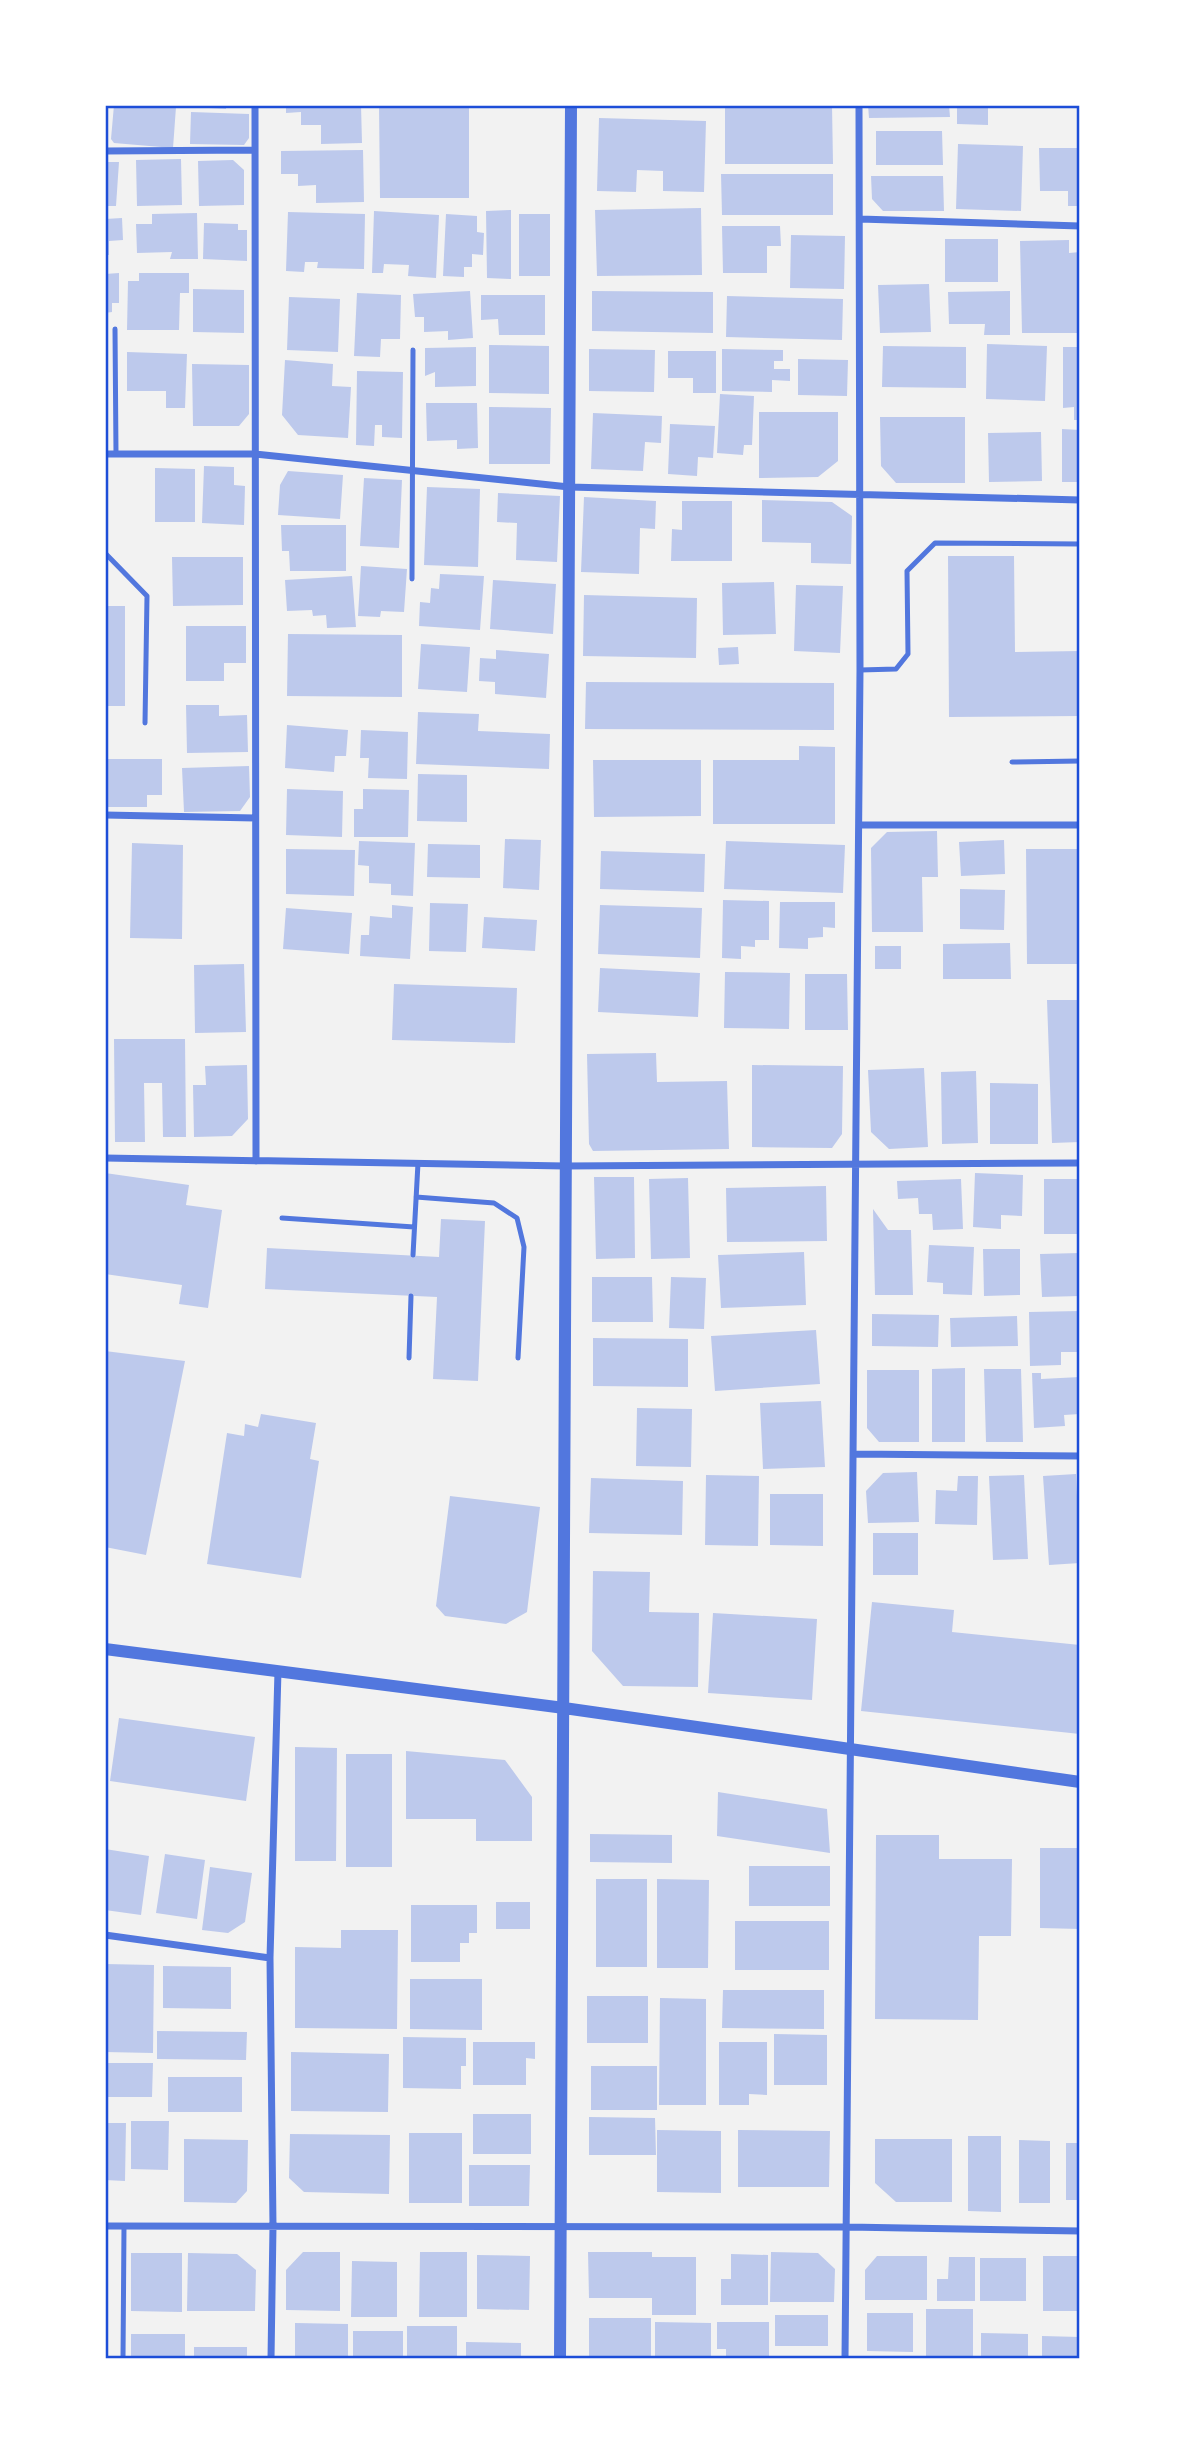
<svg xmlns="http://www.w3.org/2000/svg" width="1185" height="2464" font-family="'Alegreya Sans',sans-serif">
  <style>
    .building { fill: #bdc9ec }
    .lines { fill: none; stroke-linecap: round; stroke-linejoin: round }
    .service { stroke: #5277de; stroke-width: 5 }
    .minor { stroke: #5277de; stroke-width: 7 }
    .tertiary { stroke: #5277de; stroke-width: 12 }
    .neatline { fill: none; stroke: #1d4ed8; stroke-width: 2.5 }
  </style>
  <rect width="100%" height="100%" fill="#f2f2f2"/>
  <!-- building -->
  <path class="building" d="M114 105 176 107 173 148 114 143 111 139Z
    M192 105H226V109L192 107Z
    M286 105H361L362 143 321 144V125H301V112L286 113Z
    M379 105H469V198H380Z
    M725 105H832L833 164H725Z
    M868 105H949L950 117 869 118Z
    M957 105H988V125L957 124Z
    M191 112 249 114V138L244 145 190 144Z
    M599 118 706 121 704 192 663 191V171L637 170 636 192 597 191Z
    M876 131H942L943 165H876Z
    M958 144 1023 146 1021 211 956 209Z
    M1039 148H1080V206H1068V191H1040Z
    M363 150 364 202 316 203V185L298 186V174H281V151Z
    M181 159 182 205 137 206 136 160Z
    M233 160 244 170V205L199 206 198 161Z
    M105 162H119L116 206H105Z
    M721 174H833V215H722Z
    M871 176H943L944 211H883L872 199Z
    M701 208 702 275 597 276 595 210Z
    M511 210V279L487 278 486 211Z
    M374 211 439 215 436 278 408 276 409 265 384 264 383 273H372Z
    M288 212 365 214 364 269 317 268 318 262H305L304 272 286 271Z
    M197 213 198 259H170L172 252 137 253 136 224H152V214Z
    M446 214 477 216V232L484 233 483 255 472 254V267H464V277L443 276Z
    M519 214H550V276H519Z
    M122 218 123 240 109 241V255H105V219Z
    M204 223 238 224V230H247V261L203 259Z
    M722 226H780L781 246H767V273H723Z
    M791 235 845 236 844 289 790 288Z
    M945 239H998V282H945Z
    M1069 240V253L1080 252V333H1022L1020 241Z
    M119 273V303H112V312L105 313V274Z
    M139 273H189V293H180L179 330H127L128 281H139Z
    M929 284 931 332 880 333 878 285Z
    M193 289 244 290V333L193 332Z
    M470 291 473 338 448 340V331L424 332V317H415L413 294Z
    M592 291 713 292V333L592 331Z
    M1010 291V335H984L985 324H949L948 292Z
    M357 293 401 295 400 339H381L380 357 354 356Z
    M481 295H545V335H499L498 319 481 320Z
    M727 296 843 299 842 340 726 337Z
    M289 297 340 299 338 352 287 350Z
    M987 344 1047 346 1045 401 986 399Z
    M489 345 549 346V394L489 393Z
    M883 346 966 347V388L882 387Z
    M476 347V386L435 387V372L425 376V348Z
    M1063 347H1080V420H1074V407L1063 408Z
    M589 349 655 350 654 392 589 391Z
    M722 349 783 350V361H774V369H790V381L772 380V392L722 391Z
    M668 351H716V393H693V378H668Z
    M127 352 187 354 185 408H166V391H127Z
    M798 359 848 360 847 396 798 395Z
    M285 360 333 364 332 386 351 387 348 438 298 435 282 415Z
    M192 364 249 365V414L239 426H193Z
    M357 371 403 372 402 438 382 437V425H375L374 446 356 445Z
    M720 394 754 396 752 445H744L743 455 717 453Z
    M426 403H477L478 448 457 449V440L427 441Z
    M489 407 551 408 550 464H489Z
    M759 412H838V461L818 477 759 478Z
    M593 413 662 416 661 443 645 442 643 471 591 469Z
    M880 417H965V483H896L881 466Z
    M670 424 715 426 713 458 698 457 697 476 668 474Z
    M1062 429 1080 430V482H1062Z
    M1041 432 1042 481 989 482 988 433Z
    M204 466 234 467V485L245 486 244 525 202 523Z
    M155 468 195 469V522H155Z
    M288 471 343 475 340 519 278 515 280 485Z
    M364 478 402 480 399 548 360 546Z
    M427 487 480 489 478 567 424 565Z
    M498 493 560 496 557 562 516 560 517 523 497 522Z
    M584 497 656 501 655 529 640 528 639 574 581 572Z
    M762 500 832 502 852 516 851 564 811 563V543L762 542Z
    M682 501H732V561H671L672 529 682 530Z
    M281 525H346V571H290L289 551H282Z
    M948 556H1014L1015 652 1080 651V716L949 717Z
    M172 557H243V605L173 606Z
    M361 566 407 569 404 612 381 611 380 617 358 616Z
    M440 574 484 576 480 630 419 626 420 602 430 603 431 588 439 589Z
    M352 576 356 627 327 628 326 615 313 616 312 610 287 611 285 580Z
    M493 580 556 584 553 634 490 629Z
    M774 582 776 634 723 635 722 583Z
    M796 585 843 586 840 653 794 651Z
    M584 595 697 598 696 658 583 656Z
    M105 606H125V706H105Z
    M186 626H246V663H224V681H186Z
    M288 634 402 635V697L287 696Z
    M421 644 470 647 467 692 418 689Z
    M738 647 739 664 719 665 718 648Z
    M496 650 549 654 546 698 495 694V682L479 681 480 658 496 659Z
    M586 682 834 683V730L585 729Z
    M186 705H219V716L247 715 248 752 187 753Z
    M418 712 479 714 478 731 550 734 549 769 416 764Z
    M287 725 348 730 346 756H335L334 772 285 768Z
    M361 730 408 732 407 779 368 778 369 758H360Z
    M799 746 835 747V824H713V760H799Z
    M107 759H162V795H147V807H108Z
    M593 760H701V816L594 817Z
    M249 766 250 797 240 811 184 812 182 768Z
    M418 774 467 775V822L417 821Z
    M287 789 343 791 342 837 286 835Z
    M363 789 409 790 408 837H354V809H363Z
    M937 831 938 877H922L923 932H872L871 848 887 832Z
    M505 839 541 840 539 890 503 888Z
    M1004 840 1005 874 961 876 959 842Z
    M359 841 415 843 413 896 391 895V884L369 883V866L358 865Z
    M726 841 845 845 843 893 724 889Z
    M132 843 183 845 182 939 130 938Z
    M428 844 480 845V878L427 877Z
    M286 849 355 850 354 896 286 894Z
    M1026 849H1080V964H1027Z
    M601 851 705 854 704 892 600 889Z
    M960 889 1005 890 1004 930 960 929Z
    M723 900 769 901V940H755V947L741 946V959L722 958Z
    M780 902H835V928L823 927V937L808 938V949L779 948Z
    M430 903 468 904 466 952 429 951Z
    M392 905 413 907 410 959 360 956 361 935H369L370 916 392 918Z
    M600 905 702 908 700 958 598 954Z
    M286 908 352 913 349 954 283 949Z
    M484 917 537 920 535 951 482 948Z
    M1010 943 1011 979H943V944Z
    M875 946H901V969H875Z
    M244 964 246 1032 195 1033 194 965Z
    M600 968 700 973 698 1017 598 1012Z
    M725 972 790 973 789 1029 724 1028Z
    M805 974H847L848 1030H805Z
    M394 984 517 988 515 1043 392 1040Z
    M1047 1000H1080V1142L1052 1143Z
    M114 1039H185L186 1137H163L162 1083H144L145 1142H115Z
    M656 1053 657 1082 727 1081 729 1149 593 1151 589 1144 587 1054Z
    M247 1065 248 1119 232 1136 194 1137 193 1085H206L205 1066Z
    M752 1065 843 1066 842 1134 832 1148 752 1147Z
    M924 1068 928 1147 889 1149 871 1132 868 1070Z
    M976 1071 978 1143 942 1144 941 1072Z
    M990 1083 1038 1084V1144H990Z
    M105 1173 189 1185 186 1205 222 1210 208 1308 179 1304 182 1285 105 1274Z
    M975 1173 1023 1175 1022 1216 1001 1215V1229L973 1227Z
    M594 1177H634L635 1258 596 1259Z
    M688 1178 690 1258 651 1259 649 1179Z
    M961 1179 963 1229 933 1230 932 1214H919L918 1198 898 1199 897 1181Z
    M1044 1179H1080V1234H1044Z
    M826 1186 827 1241 727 1242 726 1188Z
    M873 1209 888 1230H911L913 1295H875Z
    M441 1219 485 1221 478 1381 433 1379 437 1297 265 1289 267 1248 439 1257Z
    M929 1245 974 1247 972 1295 943 1294V1283L927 1282Z
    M983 1249H1020V1295L984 1296Z
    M804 1252 806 1305 721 1308 718 1255Z
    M1080 1253V1296L1042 1297 1040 1254Z
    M592 1277H652L653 1322H592Z
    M671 1277 706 1278 704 1329 669 1328Z
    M1080 1311 1078 1352H1061V1365L1030 1366 1029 1312Z
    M872 1314 939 1315 938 1347 872 1346Z
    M1017 1316 1018 1346 951 1347 950 1318Z
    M816 1330 820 1384 715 1391 711 1336Z
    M593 1338 688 1339V1387L593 1386Z
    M105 1351 185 1361 146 1555 105 1547Z
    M965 1368V1442H932V1369Z
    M984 1369H1021L1023 1442H986Z
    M867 1370H919V1442H879L867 1428Z
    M1032 1373H1041V1379L1080 1377V1414L1064 1415 1065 1426 1034 1428Z
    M821 1401 825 1467 763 1469 760 1403Z
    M637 1408 692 1409 691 1467 636 1466Z
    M261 1414 316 1423 310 1459 319 1461 301 1578 207 1564 227 1433 244 1436 245 1424 258 1427Z
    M917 1472 919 1522 868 1523 866 1491 883 1473Z
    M1076 1474 1080 1563 1049 1565 1043 1476Z
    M706 1475 759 1476 758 1546 705 1545Z
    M1024 1475 1028 1559 993 1560 989 1476Z
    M958 1476H978L977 1525 935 1524 936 1490 957 1491Z
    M591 1478 683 1481 682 1535 589 1533Z
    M770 1494H823V1546L770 1545Z
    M450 1496 540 1507 527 1612 506 1624 445 1616 436 1606Z
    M873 1533H918V1575H873Z
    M593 1571 650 1572 649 1612 699 1613 698 1687 623 1686 592 1651Z
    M872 1602 954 1610 952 1632 1080 1645V1734L861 1711Z
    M713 1613 817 1619 812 1700 708 1693Z
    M119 1718 255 1737 246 1801 110 1781Z
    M295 1747 337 1748 336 1861H295Z
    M406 1751 505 1760 532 1797V1841H476V1819H406Z
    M346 1754H392V1867H346Z
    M718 1792 827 1809 830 1853 717 1836Z
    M590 1834 672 1835V1863L590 1862Z
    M876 1835H939V1859H1012L1011 1936H979L978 2020 875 2019Z
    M1040 1848H1080V1929L1040 1928Z
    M105 1849 149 1856 141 1915 105 1910Z
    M165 1854 205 1860 197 1919 156 1913Z
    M749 1866H830V1906H749Z
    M210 1867 252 1873 245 1922 228 1933 202 1930Z
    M596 1879H647V1967H596Z
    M657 1879 709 1880 708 1968H657Z
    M496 1902H530V1929H496Z
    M411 1905H477V1933H469V1943H460V1962H411Z
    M735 1921H829V1970H735Z
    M341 1930H398L397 2029 295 2028V1947L341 1948Z
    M105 1964 154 1965 153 2053 105 2052Z
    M163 1966 231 1967V2009L163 2008Z
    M410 1979H482V2030L410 2029Z
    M723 1990H824V2029L722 2028Z
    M587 1996H648V2043H587Z
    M660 1998 706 1999V2105H659Z
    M157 2031 247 2032 246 2060 157 2059Z
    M774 2034 827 2035V2085H774Z
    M403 2037 466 2038V2066H461V2089L403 2088Z
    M473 2042H535V2059L526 2058V2085H473Z
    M719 2042H767V2095L749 2094V2105H719Z
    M291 2052 389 2054 388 2112 291 2111Z
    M105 2063H153L152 2097H105Z
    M591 2066H657V2110H591Z
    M168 2077H242V2112H168Z
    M473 2114H531V2154H473Z
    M589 2117 655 2118 656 2155H589Z
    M131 2121H169L168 2170 131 2169Z
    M105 2123H126L125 2181 105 2180Z
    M657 2130 721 2131V2193L657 2192Z
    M738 2130 830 2131 829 2187H738Z
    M409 2133H462V2203H409Z
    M290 2134 390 2135 389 2194 304 2192 289 2178Z
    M968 2136H1001V2212L968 2211Z
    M184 2139 248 2140 247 2191 236 2203 184 2202Z
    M875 2139H952V2202H896L875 2183Z
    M1019 2140 1050 2141V2203H1019Z
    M1066 2143H1080V2200H1066Z
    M469 2165H530L529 2206H469Z
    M303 2252H340V2311L286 2310V2270Z
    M420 2252H467V2317H419Z
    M588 2252H652V2257H696V2315H652V2298H589Z
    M771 2252 818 2253 835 2269 834 2302H770Z
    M131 2253H182V2312L131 2311Z
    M188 2253 237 2254 256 2270 255 2311H187Z
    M731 2254 768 2255V2305H721V2279H731Z
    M105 2255H108V2323H105Z
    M477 2255 530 2256 529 2310 477 2309Z
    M877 2256H927V2300H865V2270Z
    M1043 2256H1080V2311H1043Z
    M949 2257H975V2301H937V2279H948Z
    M980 2258H1026V2301H980Z
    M352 2261 397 2262V2317H351Z
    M926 2309H973V2356H926Z
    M867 2313H913V2352L867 2351Z
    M775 2315H828V2346H775Z
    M589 2318H651V2359H589Z
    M655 2322 711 2323V2359H655Z
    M717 2322H769V2359H726V2349H717Z
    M295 2323 348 2324V2359H295Z
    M407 2326H457V2359H407Z
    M353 2331H403V2359H353Z
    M981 2333 1028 2334V2359H981Z
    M131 2334H185V2359H131Z
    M1042 2336 1080 2337V2359H1042Z
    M466 2342 521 2343V2359H466Z
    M194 2347H247V2359H194Z"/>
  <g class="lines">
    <!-- service -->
    <path class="service" d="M115 329 116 454
      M105 553 147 596 145 723
      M412 579 413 350
      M860 670 896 669 908 654 907 571 935 543 1080 544
      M1012 762 1080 761
      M416 1197 494 1203 517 1218 524 1247 518 1358
      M282 1218 414 1227
      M413 1255 418 1163
      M409 1358 411 1296
      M123 2359 124 2226"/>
    <!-- minor -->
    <path class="minor" d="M255 105 256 1161
      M105 151 254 150
      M860 219 1080 226
      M105 454H255L569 487 1080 500
      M105 815 255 818
      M859 825H1080
      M105 1158 565 1166 1080 1163
      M854 1454 1080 1456
      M105 1935 270 1958
      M105 2226 848 2227 1080 2231
      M271 2359 273 2226 270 1958 278 1671
      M845 2359 860 670 859 105"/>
    <!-- tertiary -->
    <path class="tertiary" d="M105 1649 564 1708 1080 1782
      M560 2359 571 105"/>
  </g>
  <!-- border -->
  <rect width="1185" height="2464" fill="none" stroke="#ffffff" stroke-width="214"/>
  <rect x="107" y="107" width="971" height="2250" class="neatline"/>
</svg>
